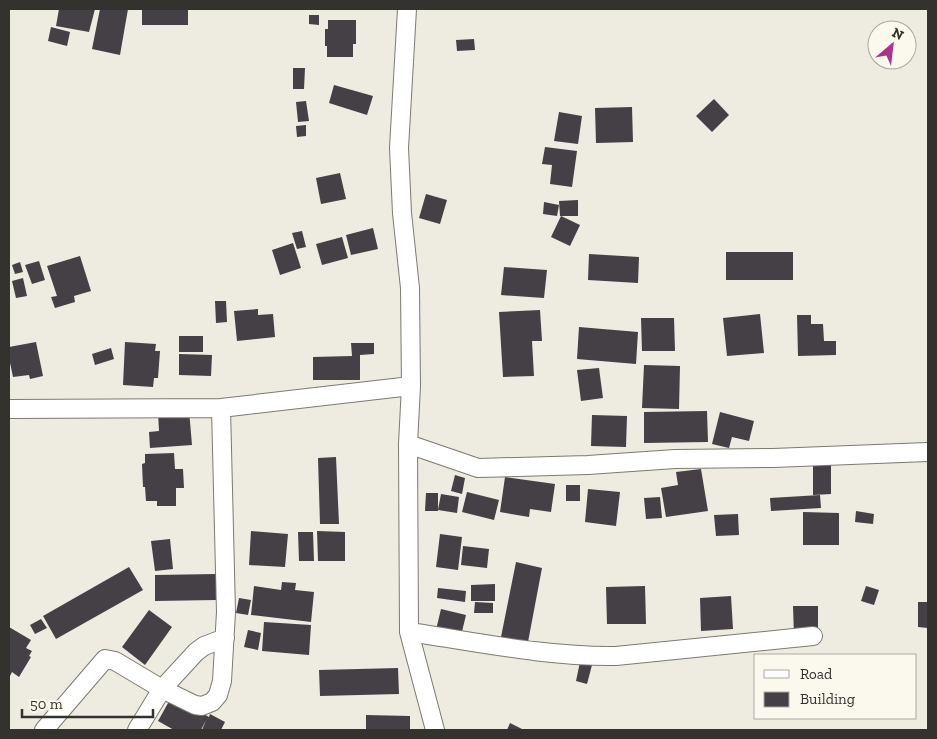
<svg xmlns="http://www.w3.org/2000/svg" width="937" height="739" font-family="'Zilla Slab',serif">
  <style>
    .building { fill: #453f46 }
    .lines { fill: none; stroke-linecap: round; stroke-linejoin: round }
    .minor-casing { stroke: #7c7a71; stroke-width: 20 }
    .minor { stroke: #fff; stroke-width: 18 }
  </style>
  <rect width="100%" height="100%" fill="#eeebe1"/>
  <!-- building -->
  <path class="building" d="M59 9H95L89 32 56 26Z
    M100 9H128L120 55 92 49Z
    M142 9H188V25H142Z
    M309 15H319V25L309 24Z
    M328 20H356V44H353V57H327V46H325V29H328Z
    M51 27 70 32 67 46 48 41Z
    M474 39 475 50 457 51 456 40Z
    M293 68H305L304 89H293Z
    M334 85 373 96 367 115 329 103Z
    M714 99 729 115 712 132 696 116Z
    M306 101 309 121 298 122 296 102Z
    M632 107 633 142 596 143 595 108Z
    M559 112 582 116 578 144 554 141Z
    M306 125V136L297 137 296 126Z
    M545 147 577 151 572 187 550 184 552 165 542 164Z
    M340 173 346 199 321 204 316 178Z
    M426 194 447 200 440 224 419 218Z
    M578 200V216H560L559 201Z
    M544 202 559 205 557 216 543 214Z
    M561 216 580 225 570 246 551 237Z
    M373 228 378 249 351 255 346 235Z
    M302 231 306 247 297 249 292 233Z
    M342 237 348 258 322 265 316 244Z
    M293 243 301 268 280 275 272 250Z
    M726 252H793V280H726Z
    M589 254 639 257 638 283 588 280Z
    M80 256 91 291 74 296 75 302 55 308 51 297 57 296 47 266Z
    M39 261 45 280 32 284 25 265Z
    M20 262 23 272 15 274 12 265Z
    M504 267 547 270 544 298 501 295Z
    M23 278 27 296 16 298 12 281Z
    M215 301H226L227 322 216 323Z
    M258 309V315L273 314 275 337 237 341 234 311Z
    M540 310 542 341H532L534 376 503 377 499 312Z
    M760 314 764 353 727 356 723 318Z
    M797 315H811V324H823L824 341H836V355L798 356Z
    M641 318H674L675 351H642Z
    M579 327 638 332 636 364 577 359Z
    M179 336H203V352H179Z
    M36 342 43 376 30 379 29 375 13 377 9 358V347Z
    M125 342 156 344 155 351H160L158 378H154L153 387 123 385Z
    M351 343H374V354L360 355V380H313V357L352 356Z
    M111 348 114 359 95 365 92 354Z
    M179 354 212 355 211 376 179 375Z
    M644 365 680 366 679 409 642 408Z
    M599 368 603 398 581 401 577 370Z
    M189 410 192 445 150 448 149 432 159 431 158 413Z
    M707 411 708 442 644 443V412Z
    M720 412 754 421 749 441 732 437 729 448 712 444Z
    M592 415 627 416 626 447 591 446Z
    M174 453 175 469H183L184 488H176V506H157V501H146L145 487H143L142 464 145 463V454Z
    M336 457 339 524H320L318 458Z
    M813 463H831V494L813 495Z
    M701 469 708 511 666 517 661 488 678 485 676 472Z
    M455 475 465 478 462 494 451 491Z
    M505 477 555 484 551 512 530 509 529 517 500 512Z
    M566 485H580V501H566Z
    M588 489 620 492 616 526 585 522Z
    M467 492 499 500 494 520 462 512Z
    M426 493H438V511H425Z
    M441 494 459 497 457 513 438 510Z
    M820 495 821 508 771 511 770 498Z
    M660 497 662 518 646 519 644 498Z
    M856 511 874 514 873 524 855 522Z
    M803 512 839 513V545H803Z
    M738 514 739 535 716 536 714 515Z
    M251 531 288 534 285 567 249 565Z
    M317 531 345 532V561H318Z
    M298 532H313L314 561H299Z
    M440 534 462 537 458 570 436 567Z
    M170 539 173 569 155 571 151 541Z
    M463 546 489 549 487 568 461 565Z
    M516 562 542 568 528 642 501 637Z
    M129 567 143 590 56 639 43 616Z
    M216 574V600L155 601V575Z
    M282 582 296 583 295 590 314 592 311 622 251 615 254 586 281 590Z
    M495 584V601H471V585Z
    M645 586 646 624H607L606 587Z
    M866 586 879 590 874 605 861 601Z
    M438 588 466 591 465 602 437 598Z
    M731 596 733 629 701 631 700 598Z
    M239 598 251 600 248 615 236 613Z
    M475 602 493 603V613H474Z
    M918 602H928V628L918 627Z
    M793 606H818V636H794Z
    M441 609 466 615 460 640 435 634Z
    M149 610 172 627 145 665 122 647Z
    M41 619 47 628 35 634 30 625Z
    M264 622 311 625 309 655 262 651Z
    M9 627 31 640 26 648 32 651 29 656 31 657 19 677 12 672 9 678Z
    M248 630 261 633 258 650 244 647Z
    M580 662 592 665 587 684 576 681Z
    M398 668 399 694 320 696 319 670Z
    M172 696 209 717 210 714 225 722 221 730H202L206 720 201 730H174L158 721Z
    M366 715 410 716V730H366Z
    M510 723 524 730H507Z"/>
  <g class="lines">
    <!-- minor casing -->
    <g class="minor-casing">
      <path id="minor" d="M407 9 399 148 402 213 410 288 411 386 408 444 409 632 435 730
        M9 409 221 408 411 386
        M408 444 478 468 588 465 675 459 773 458 928 452
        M409 632C477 642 547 657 616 656L813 636
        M44 730 105 659 115 661 162 689 195 705 202 706 212 702 218 695 222 681 226 612 221 408
        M137 730 162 689 196 652 204 646 225 638"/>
    </g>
    <!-- minor -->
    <use href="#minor" class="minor"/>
  </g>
  <!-- border -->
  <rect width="937" height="739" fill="none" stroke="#33322e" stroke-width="20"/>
  <!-- legend -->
  <rect x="754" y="654" width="162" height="65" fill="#fbf9ee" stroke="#aba9a1"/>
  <rect x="764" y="670" width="25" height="8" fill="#ffffff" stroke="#aba9a1"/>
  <text x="800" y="679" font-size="15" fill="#33322e">Road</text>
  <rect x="764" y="692" width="25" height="15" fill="#453f46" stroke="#aba9a1"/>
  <text x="800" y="704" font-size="15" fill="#33322e">Building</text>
  <!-- north arrow -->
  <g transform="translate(892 45) rotate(28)"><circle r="24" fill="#fbf9ee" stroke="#aba9a1"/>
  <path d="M0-4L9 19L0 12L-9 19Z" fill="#ac358c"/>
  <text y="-8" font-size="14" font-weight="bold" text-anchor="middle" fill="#33322e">N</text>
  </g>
  <!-- scale -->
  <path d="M22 709v8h131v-8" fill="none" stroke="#33322e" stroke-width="2.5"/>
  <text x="30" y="709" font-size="15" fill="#33322e" stroke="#fbf9ee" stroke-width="4" paint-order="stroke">50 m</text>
</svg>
